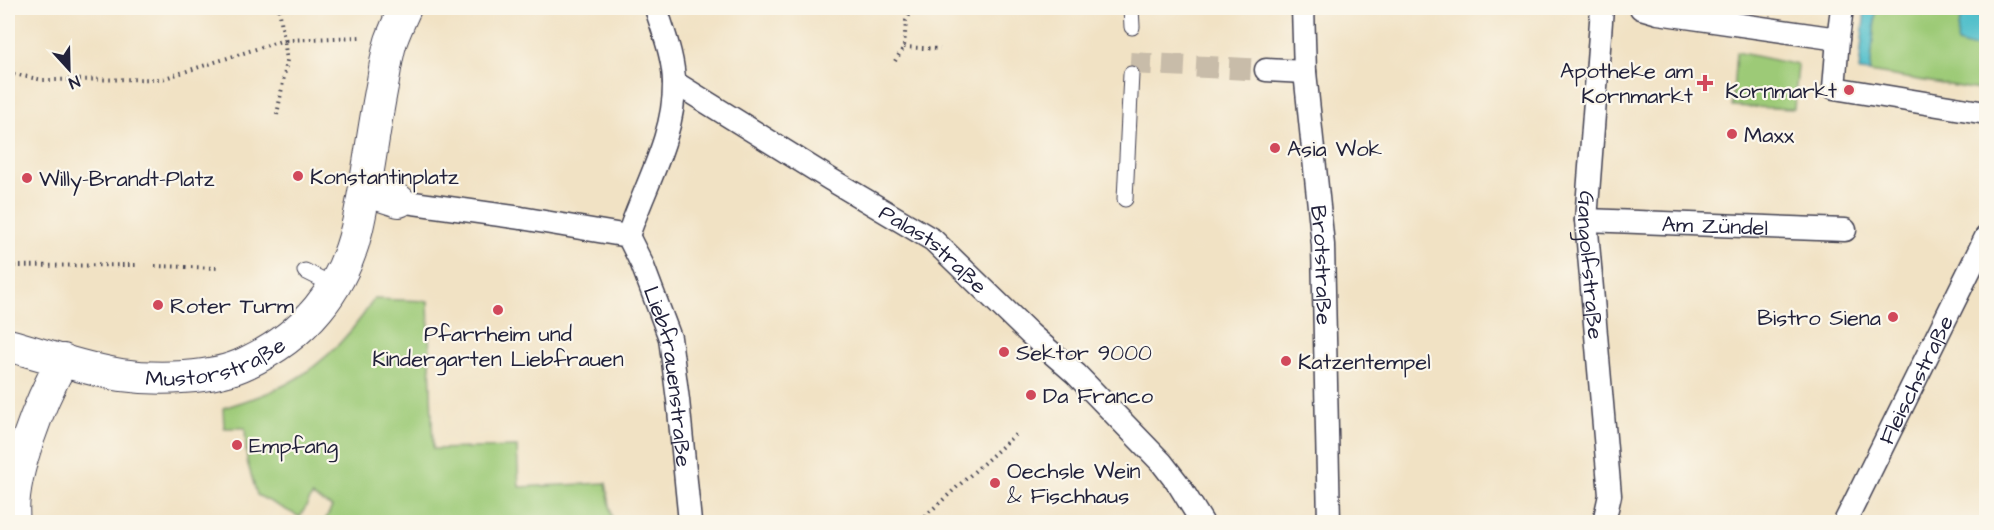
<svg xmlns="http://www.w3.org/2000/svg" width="1994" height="530" font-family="'Architects Daughter',sans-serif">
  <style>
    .green { fill: #9dca77; stroke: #607659; stroke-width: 1.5 }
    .water { fill: #53c0cb; stroke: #3a7183; stroke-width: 1.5 }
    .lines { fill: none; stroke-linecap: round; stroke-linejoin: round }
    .pedestrian-tunnel { stroke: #c8bca9; stroke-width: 22; stroke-dasharray: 22 11; stroke-linecap: butt }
    .service-casing { stroke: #413f50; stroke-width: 17 }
    .pedestrian-casing { stroke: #413f50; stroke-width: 25 }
    .minor-casing { stroke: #413f50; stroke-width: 34 }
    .path { stroke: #413f50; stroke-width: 4; stroke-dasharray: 1.5 4.5; stroke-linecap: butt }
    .service { stroke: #fff; stroke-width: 15 }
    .pedestrian { stroke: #fff; stroke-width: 22 }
    .minor { stroke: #fff; stroke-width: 32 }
    .poi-dot { fill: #d1495b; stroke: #fbf7ec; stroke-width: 2 }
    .labels { text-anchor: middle; stroke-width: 4.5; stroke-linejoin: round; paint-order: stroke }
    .poi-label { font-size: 22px; fill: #22223b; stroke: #fbf7ec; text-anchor: start }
    .street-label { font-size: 22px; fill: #22223b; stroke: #fbf7ec }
  </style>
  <rect width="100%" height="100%" fill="#fbf7ec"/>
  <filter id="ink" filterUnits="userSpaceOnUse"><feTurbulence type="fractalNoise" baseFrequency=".0167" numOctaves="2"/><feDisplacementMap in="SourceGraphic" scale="12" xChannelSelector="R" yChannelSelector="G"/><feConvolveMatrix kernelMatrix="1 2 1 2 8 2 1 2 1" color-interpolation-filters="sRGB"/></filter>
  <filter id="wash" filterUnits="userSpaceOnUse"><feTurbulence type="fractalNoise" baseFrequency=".008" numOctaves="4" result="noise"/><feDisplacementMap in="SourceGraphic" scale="24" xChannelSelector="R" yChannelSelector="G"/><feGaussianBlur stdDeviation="1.35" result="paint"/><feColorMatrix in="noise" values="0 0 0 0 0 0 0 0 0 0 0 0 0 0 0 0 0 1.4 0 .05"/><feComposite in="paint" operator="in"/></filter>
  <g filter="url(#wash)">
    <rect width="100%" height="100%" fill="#f1e2c4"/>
    <!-- green -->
    <path class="green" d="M1876 8H1986V91L1870 72Z
      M1736 52 1798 65 1794 109 1732 106Z
      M374 299 428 301 433 449 517 447 519 487 606 483 613 522H324L332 507 312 496 300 517 257 495 247 461 245 428H224L223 408C239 403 256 398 272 391 315 373 349 338 374 299Z"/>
    <!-- water -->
    <path class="water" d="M1865 8H1876L1870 72 1859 71Z
      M1963 13 1986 17V48L1971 47 1957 43 1958 27Z"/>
  </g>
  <g filter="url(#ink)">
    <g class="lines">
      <!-- pedestrian-tunnel -->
      <path class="pedestrian-tunnel" d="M1130 63 1266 70"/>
      <!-- service casing -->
      <g class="service-casing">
        <path id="service" d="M1131 8 1132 27
          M1125 199 1131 74
          M305 271 335 286"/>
      </g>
      <!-- pedestrian casing -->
      <g class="pedestrian-casing">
        <g id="pedestrian">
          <path id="s1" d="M1303 8 1305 72 1323 245 1329 522"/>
          <path id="s2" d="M1602 8 1586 220 1610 495 1604 522"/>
          <path d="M1641 8 1658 13 1838 39 1834 88 1986 113"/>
          <path d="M1838 39 1842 8"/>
          <path d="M1266 70 1305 72"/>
          <path id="s3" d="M674 82 830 179 933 240 1030 334 1076 374 1162 463 1179 485 1202 522"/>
          <path d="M399 201 521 218 628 236"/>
          <path id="s4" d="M1586 220 1845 230"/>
          <path id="s5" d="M628 236 642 264 670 338 678 400 690 522"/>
          <path d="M628 236C644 187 675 137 674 83 674 58 663 31 656 8"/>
          <path id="s6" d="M1845 522 1986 237"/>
        </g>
      </g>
      <!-- minor casing -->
      <g class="minor-casing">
        <g id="minor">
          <path d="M365 190 399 201"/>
          <path id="s7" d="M8 345C45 355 83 369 121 375 157 380 214 379 246 363 304 336 343 290 357 228 368 180 373 130 383 81 385 68 387 54 391 41 395 30 400 19 405 8"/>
          <path d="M14 522C8 478 41 399 63 360"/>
        </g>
      </g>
      <!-- path -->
      <path class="path" d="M904 47 940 49
        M895 61 904 47 906 21 913 8
        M8 73 43 80 162 79 284 40 279 8
        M277 115 287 60 284 40 361 37
        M8 266 136 265
        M155 266 220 268
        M925 522V516L1017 433"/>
      <!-- service -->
      <use href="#service" class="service"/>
      <!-- pedestrian -->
      <use href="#pedestrian" class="pedestrian"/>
      <!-- minor -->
      <use href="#minor" class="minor"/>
    </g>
  </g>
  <!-- markers -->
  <g class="poi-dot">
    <path d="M1702 74h6v6h6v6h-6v6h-6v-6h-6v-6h6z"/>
    <circle cx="1849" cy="90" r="6"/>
    <circle cx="1732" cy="134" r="6"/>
    <circle cx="1275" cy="148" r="6"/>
    <circle cx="298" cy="176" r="6"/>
    <circle cx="27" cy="178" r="6"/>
    <circle cx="158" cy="305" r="6"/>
    <circle cx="498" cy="310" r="6"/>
    <circle cx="1893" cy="317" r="6"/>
    <circle cx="1004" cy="352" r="6"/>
    <circle cx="1286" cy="361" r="6"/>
    <circle cx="1031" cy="395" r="6"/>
    <circle cx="237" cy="445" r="6"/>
    <circle cx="995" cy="483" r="6"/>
  </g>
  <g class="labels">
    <!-- poi labels -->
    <g class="poi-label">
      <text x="1693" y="78" text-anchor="end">Apotheke am<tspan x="1693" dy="25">Kornmarkt</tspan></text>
      <text x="1837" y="98" text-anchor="end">Kornmarkt</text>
      <text x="1744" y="142">Maxx</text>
      <text x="1287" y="156">Asia Wok</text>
      <text x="310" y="184">Konstantinplatz</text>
      <text x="39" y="186">Willy-Brandt-Platz</text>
      <text x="170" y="313">Roter Turm</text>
      <text x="1881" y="325" text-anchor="end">Bistro Siena</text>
      <text x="498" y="341" text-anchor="middle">Pfarrheim und<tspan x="498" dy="25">Kindergarten Liebfrauen</tspan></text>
      <text x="1016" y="360">Sektor 9000</text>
      <text x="1298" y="369">Katzentempel</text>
      <text x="1043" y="403">Da Franco</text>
      <text x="249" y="453">Empfang</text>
      <text x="1007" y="478">Oechsle Wein<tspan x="1007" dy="25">&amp; Fischhaus</tspan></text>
    </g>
    <!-- street labels -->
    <g class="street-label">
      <text dy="8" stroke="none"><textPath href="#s4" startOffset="129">Am Zündel</textPath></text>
      <text dy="8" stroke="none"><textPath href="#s3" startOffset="309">Palaststraße</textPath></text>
      <text dy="8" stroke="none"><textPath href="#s1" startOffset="258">Brotstraße</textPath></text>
      <text dy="8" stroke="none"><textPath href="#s2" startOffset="258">Gangolfstraße</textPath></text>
      <text dy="8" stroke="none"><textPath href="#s7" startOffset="214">Mustorstraße</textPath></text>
      <text dy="8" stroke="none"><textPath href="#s5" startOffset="148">Liebfrauenstraße</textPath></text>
      <text dy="8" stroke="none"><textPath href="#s6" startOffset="159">Fleischstraße</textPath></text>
    </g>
  </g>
  <!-- margin -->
  <rect width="1994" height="530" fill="none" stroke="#fbf7ec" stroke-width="30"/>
  <!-- north arrow -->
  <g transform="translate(69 69) rotate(158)" stroke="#fbf7ec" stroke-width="4.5" paint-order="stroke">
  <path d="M0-4.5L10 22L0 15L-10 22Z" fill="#22223b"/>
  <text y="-9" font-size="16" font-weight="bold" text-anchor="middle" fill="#22223b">N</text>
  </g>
</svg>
